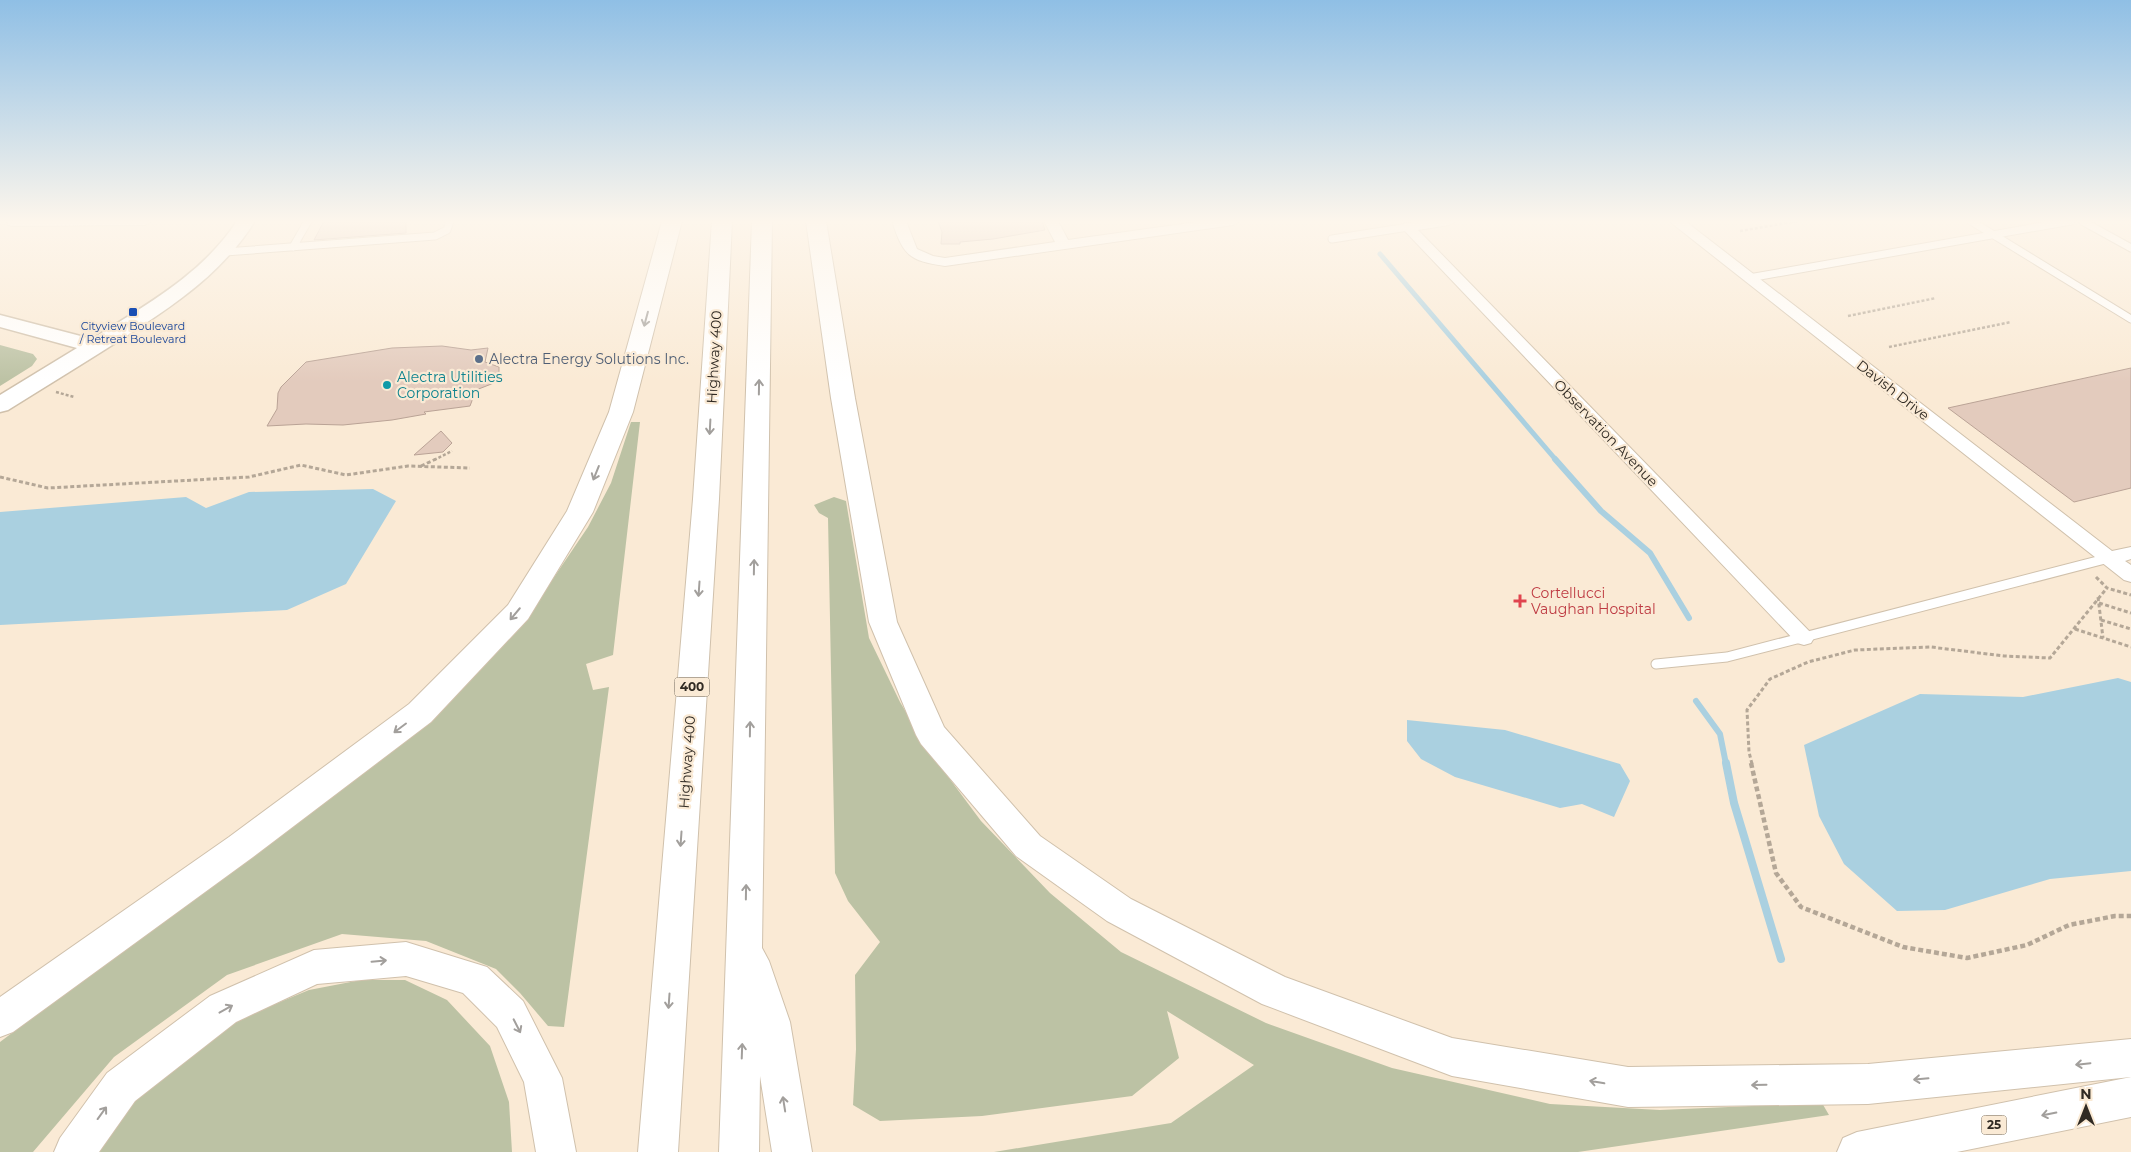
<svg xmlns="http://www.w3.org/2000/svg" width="2131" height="1152" font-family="Montserrat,sans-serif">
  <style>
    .green { fill: #bcc2a4 }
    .water { fill: #aad0e0 }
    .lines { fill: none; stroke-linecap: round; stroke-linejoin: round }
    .stream-far2 { stroke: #aad0e0; stroke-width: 5 }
    .stream-far1 { stroke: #aad0e0; stroke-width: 6 }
    .stream { stroke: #aad0e0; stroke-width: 8 }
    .building { fill: #e3cbbd; stroke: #baa396 }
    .lane-far1-casing { stroke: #d0c1ac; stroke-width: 9 }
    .lane-casing { stroke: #d0c1ac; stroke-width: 11 }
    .street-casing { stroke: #d0c1ac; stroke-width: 2 }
    .secondary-casing { stroke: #d0c1ac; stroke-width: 3 }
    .primary-casing { stroke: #d0c1ac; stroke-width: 2 }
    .highway-casing { stroke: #d0c1ac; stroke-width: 2 }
    .path-far2 { stroke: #b4a797; stroke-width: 2.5; stroke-dasharray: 3 2; stroke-linecap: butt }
    .path-far1 { stroke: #b4a797; stroke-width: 3; stroke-dasharray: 4 2.5; stroke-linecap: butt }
    .path { stroke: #b4a797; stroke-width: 4.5; stroke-dasharray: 5 3; stroke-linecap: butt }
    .lane-far1 { stroke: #fff; stroke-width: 7 }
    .lane { stroke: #fff; stroke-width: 9 }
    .street { fill: #fff; fill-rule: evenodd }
    .secondary { fill: #fff; fill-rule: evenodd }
    .primary { fill: #fff; fill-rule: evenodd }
    .highway { fill: #fff; fill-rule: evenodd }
    .oneway { stroke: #a29f9c }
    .transit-dot { fill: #1a4fb4; stroke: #faead5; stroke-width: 2 }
    .service-dot { fill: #5c6f8a; stroke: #faead5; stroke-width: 2 }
    .culture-dot { fill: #0f9aa8; stroke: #faead5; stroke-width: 2 }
    .health-dot { fill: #e0444e; stroke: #faead5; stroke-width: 2 }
    .labels { text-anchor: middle; stroke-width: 4.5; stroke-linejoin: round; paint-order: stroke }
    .far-transit-label { font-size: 11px; fill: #164399; stroke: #faead5 }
    .shield { fill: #faead5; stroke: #6d6458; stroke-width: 1 }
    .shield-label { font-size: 12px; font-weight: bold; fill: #302a23 }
    .street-label { font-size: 14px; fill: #302a23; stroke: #faead5 }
    .service-label { font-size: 14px; fill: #4e5e75; stroke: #faead5; text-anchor: start }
    .culture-label { font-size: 14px; fill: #0d838f; stroke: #faead5; text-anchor: start }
    .health-label { font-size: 14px; fill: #be3a42; stroke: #faead5; text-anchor: start }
  </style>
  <rect width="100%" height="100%" fill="#faead5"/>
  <!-- green -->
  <path class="green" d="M0 345 33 354 37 359 32 366 0 386Z
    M631 422H640L613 655 586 664 593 690 609 687 564 1027 548 1026 520 993 496 969 426 941 342 934 227 975 114 1057 33 1152H0V1042L113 957 523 623 588 527 611 483Z
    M834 497 846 501 869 638 900 702 929 751 981 821 1050 893 1121 952 1266 1023 1392 1068 1550 1104 1660 1110 1822 1103 1829 1115 1578 1152H994L1171 1123 1254 1065 1167 1011 1179 1058 1132 1096 982 1116 880 1121 853 1105 856 1049 855 975 880 942 848 901 835 873 828 518 819 513 814 505Z
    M361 980H405L447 1000 490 1046 509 1102 512 1152H93L125 1106 227 1024 309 990Z"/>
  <!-- water -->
  <path class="water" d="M373 489 396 501 346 584 287 610 0 625V512L186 497 206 508 249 492Z
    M2118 678 2131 682V871L2050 879 1945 910 1897 911 1844 864 1819 816 1804 745 1920 694 2023 697Z
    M1407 720 1505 730 1620 764 1630 781 1614 817 1582 804 1560 808 1455 777 1421 759 1407 741Z"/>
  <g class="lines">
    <!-- stream-far2 -->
    <path class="stream-far2" d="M1380 254 1556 460"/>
    <!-- stream-far1 -->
    <path class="stream-far1" d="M1555 459 1601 511 1650 553 1689 618
      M1696 701 1720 734 1726 764"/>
    <!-- stream -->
    <path class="stream" d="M1726 763 1734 803 1781 959"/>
  </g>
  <!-- building -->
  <path class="building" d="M324 221H406V233L314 240Z
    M938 221H1042L1045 230 993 239 960 242V244H941L942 232Z
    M442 346 471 350 488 348 485 362 499 367V377L494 383 476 390 470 406 424 412 426 414 392 420 343 425 306 424 267 426 277 409 278 393 281 387 306 362 392 348Z
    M2131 368V488L2074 502 1948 408Z
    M441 431 452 443 443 452 414 455Z"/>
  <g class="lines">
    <!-- lane-far1 casing -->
    <g class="lane-far1-casing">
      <path id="lane-far1" d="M1971 221 2131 319
        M2082 221 2131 248
        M1332 239 1408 227
        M293 247 308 221
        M225 252 435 236 447 230 450 221
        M1749 278 2071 221"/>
    </g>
    <!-- lane casing -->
    <g class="lane-casing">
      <path id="lane" d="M1656 664 1727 657 2109 558"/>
    </g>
    <!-- street casing -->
    <g class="street-casing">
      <path id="street" d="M7 221H152L145 225 13 226 8 225Z
        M892 221H906L917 249 933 256 945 258 1055 242 1044 221H1058L1068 240 1204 221H1240L1233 225 945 266C909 261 903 255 892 221Z
        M1420 221H1456L1449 225 1418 230 1811 633 1814 638 1811 643 1804 645 1797 643 1401 227 1403 224Z
        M1669 221H1685L2112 551 2131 547V559L2125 561 2131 565V582L2124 580Z"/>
    </g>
    <!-- secondary casing -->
    <g class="secondary-casing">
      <path id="secondary" d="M237 221H255C222 273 178 302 128 335 89 360 48 385 8 410L0 412V395L77 348 0 327V315L92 339C144 306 202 275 237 221Z"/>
    </g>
    <!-- primary casing -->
    <g class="primary-casing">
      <path id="primary" d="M2131 1077V1117L1957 1152H1837L1843 1138 1857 1132Z"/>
    </g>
    <!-- highway casing -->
    <g class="highway-casing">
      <path id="highway" d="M662 221H682L633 412 593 512 528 619 431 722 253 857 13 1032 0 1037V997L229 837 409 704 508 605 567 511 609 412Z
        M712 221H732L719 499 678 1152H638L693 499Z
        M752 221H772L762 948 769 961 790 1022 812 1152H772L760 1076 759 1152H719Z
        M806 221H826L855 398 897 622 944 727 1040 836 1131 899 1285 977 1452 1038 1628 1067 1868 1064 2131 1039V1077L1868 1104 1628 1107 1452 1076 1262 1004 1107 921 1016 856 921 744 916 735 869 622 831 398Z
        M406 942 487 967 523 1001 562 1078 576 1152H536L524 1082 497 1027 463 993 406 976 317 984 236 1022 135 1101 99 1152H54L60 1138 107 1073 210 996 314 950Z"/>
    </g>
    <!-- path-far2 -->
    <path class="path-far2" d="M1740 231 1798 221
      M1848 316 1936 298
      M1889 347 2011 322
      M56 392 74 397
      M434 460 452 451"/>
    <!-- path-far1 -->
    <path class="path-far1" d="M421 466 436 459
      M0 477 48 488 249 477 301 465 346 475 408 466 470 468
      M2096 577 2107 588 2131 595
      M2098 597 2103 638
      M2099 603 2131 613
      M2101 620 2131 629
      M2075 629 2131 647
      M1752 764 1749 752 1747 710 1770 679 1808 662 1855 650 1931 647 2004 656 2050 658 2107 588"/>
    <!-- path -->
    <path class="path" d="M1751 763 1776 873 1801 907 1903 947 1967 958 2027 945 2069 925 2115 916H2131"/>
    <!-- lane-far1 -->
    <use href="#lane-far1" class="lane-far1"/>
    <!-- lane -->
    <use href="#lane" class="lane"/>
    <!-- street -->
    <use href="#street" class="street"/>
    <!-- secondary -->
    <use href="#secondary" class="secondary"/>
    <!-- primary -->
    <use href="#primary" class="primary"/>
    <!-- highway -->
    <use href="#highway" class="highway"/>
  </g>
  <!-- one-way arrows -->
  <defs><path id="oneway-shaft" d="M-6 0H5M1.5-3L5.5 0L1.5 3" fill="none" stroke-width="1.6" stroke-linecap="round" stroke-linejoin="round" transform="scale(1.25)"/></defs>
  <g class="oneway">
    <use href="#oneway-shaft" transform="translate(646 319) rotate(105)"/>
    <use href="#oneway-shaft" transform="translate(759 387) rotate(-89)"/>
    <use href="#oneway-shaft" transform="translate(710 427) rotate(93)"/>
    <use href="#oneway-shaft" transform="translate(596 473) rotate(112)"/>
    <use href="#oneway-shaft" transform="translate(754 567) rotate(-89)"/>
    <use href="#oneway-shaft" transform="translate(699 589) rotate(94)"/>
    <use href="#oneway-shaft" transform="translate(515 614) rotate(130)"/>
    <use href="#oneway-shaft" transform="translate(400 728) rotate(143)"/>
    <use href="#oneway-shaft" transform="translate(750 729) rotate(-89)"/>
    <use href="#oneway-shaft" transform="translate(681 839) rotate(94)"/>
    <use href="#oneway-shaft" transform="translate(746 892) rotate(-89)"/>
    <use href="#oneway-shaft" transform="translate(379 961) rotate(-5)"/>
    <use href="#oneway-shaft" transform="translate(669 1001) rotate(94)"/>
    <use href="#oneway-shaft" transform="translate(226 1009) rotate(-29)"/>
    <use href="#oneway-shaft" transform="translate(517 1026) rotate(63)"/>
    <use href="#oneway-shaft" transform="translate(742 1051) rotate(-88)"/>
    <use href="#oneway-shaft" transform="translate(2083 1064) rotate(174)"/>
    <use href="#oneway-shaft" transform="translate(1921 1079) rotate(175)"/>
    <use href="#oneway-shaft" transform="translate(1597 1082) rotate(-170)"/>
    <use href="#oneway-shaft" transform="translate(1759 1085) rotate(179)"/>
    <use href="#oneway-shaft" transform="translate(784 1104) rotate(-99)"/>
    <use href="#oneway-shaft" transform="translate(102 1113) rotate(-54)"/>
    <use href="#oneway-shaft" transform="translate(2049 1114) rotate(169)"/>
  </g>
  <!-- sky -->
  <linearGradient id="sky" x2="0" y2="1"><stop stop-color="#8fbfe5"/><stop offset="0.58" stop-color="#fdf6ec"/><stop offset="1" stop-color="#fdf6ec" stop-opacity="0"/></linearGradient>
  <rect width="2131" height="382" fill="url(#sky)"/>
  <!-- markers -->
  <rect class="transit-dot" x="128" y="307" width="10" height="10" rx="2.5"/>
  <circle class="service-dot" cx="479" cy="359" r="5"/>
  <circle class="culture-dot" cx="387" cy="385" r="5"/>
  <path class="health-dot" d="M1517.5 593.5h5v5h5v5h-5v5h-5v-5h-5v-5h5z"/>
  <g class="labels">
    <!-- far-transit labels -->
    <g class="far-transit-label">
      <text x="133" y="330">Cityview Boulevard<tspan x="133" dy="13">/ Retreat Boulevard</tspan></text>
    </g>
    <!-- shield labels -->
    <g class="shield">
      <rect x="674.5" y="677.5" width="35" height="19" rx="4"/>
      <rect x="1981.5" y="1115.5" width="25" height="19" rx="4"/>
    </g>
    <g class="shield-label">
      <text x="692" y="691">400</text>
      <text x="1994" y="1129">25</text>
    </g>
    <!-- street labels -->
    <g class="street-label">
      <text transform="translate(714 357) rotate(-87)" y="5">Highway 400</text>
      <text transform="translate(1893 390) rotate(38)" y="5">Davish Drive</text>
      <text transform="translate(1606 433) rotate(46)" y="5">Observation Avenue</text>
      <text transform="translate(687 762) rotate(-86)" y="5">Highway 400</text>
    </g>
    <!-- service labels -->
    <g class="service-label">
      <text x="489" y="364">Alectra Energy Solutions Inc.</text>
    </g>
    <!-- culture labels -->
    <g class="culture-label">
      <text x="397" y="382">Alectra Utilities<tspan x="397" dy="16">Corporation</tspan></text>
    </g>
    <!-- health labels -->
    <g class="health-label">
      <text x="1531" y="598">Cortellucci<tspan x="1531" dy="16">Vaughan Hospital</tspan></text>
    </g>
  </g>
  <!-- north arrow -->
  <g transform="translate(2086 1107)" stroke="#faead5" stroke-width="4" paint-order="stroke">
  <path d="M0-4L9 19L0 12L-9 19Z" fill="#302a23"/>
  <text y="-8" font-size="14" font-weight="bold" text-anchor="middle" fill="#302a23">N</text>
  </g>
</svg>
